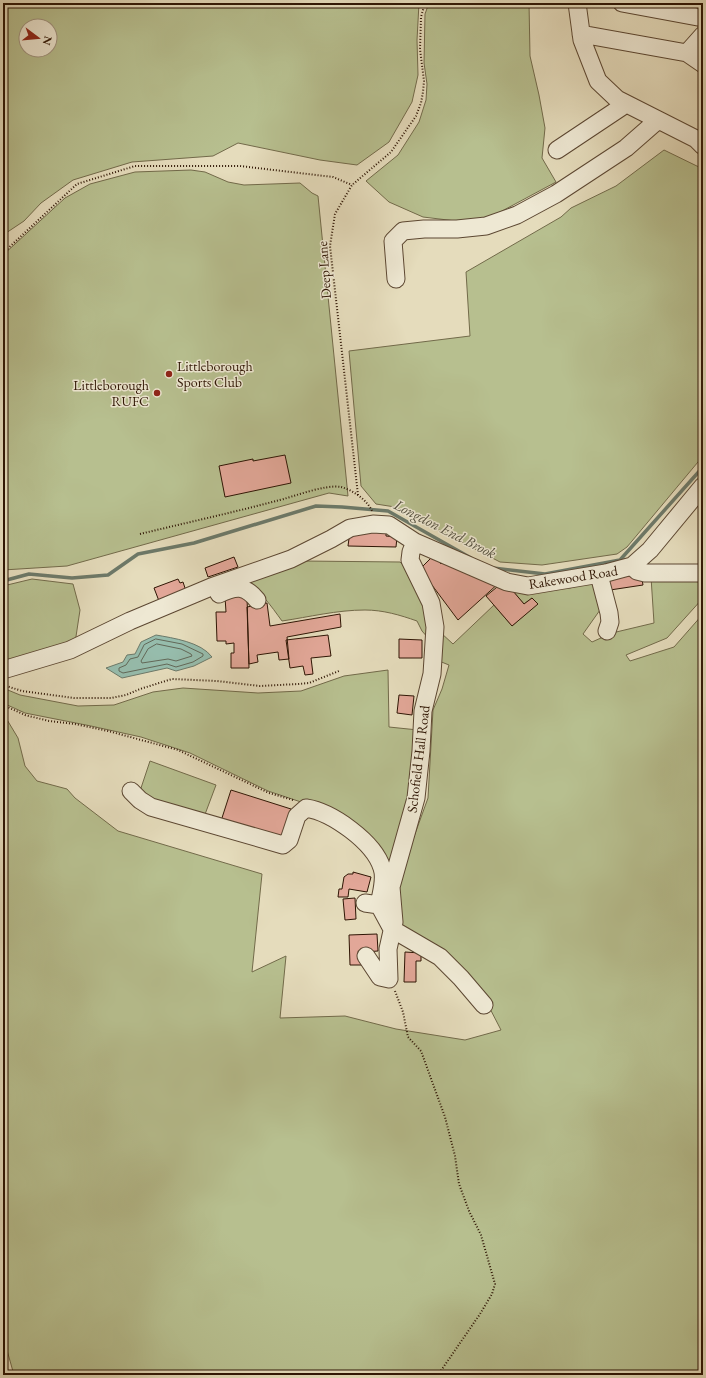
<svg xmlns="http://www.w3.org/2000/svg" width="706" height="1378" font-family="'EB Garamond',serif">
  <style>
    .green { fill: #b7bf8f; stroke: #726a4a; fill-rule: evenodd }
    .water { fill: #96bcac; stroke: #6c7969 }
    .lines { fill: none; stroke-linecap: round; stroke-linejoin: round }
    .shore { stroke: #626858; stroke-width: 1 }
    .stream { stroke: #6c7969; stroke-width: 3.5 }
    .building { fill: #e2a798; stroke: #2e1504 }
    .minor-casing { stroke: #5c4732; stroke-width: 19 }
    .path { stroke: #2e1504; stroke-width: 2; stroke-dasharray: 1 2; stroke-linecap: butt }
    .minor { stroke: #eee8d3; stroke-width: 17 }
    .poi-dot { fill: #8f2418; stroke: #eee8d3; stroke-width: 1.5 }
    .labels { text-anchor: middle; stroke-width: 3; stroke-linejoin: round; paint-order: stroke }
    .street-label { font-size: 14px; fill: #2e1504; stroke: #eee8d3 }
    .poi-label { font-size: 14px; fill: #2e1504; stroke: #eee8d3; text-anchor: start }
    .water-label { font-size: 15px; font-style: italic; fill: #524f3f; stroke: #eee8d3 }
  </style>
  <rect width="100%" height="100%" fill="#e5dcbc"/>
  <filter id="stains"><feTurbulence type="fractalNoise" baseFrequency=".005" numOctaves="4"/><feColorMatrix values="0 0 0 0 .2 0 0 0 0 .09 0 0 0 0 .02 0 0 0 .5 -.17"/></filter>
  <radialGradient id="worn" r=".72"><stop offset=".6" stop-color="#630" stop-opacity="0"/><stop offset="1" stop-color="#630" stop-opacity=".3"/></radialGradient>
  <!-- green -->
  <path class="green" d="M3 3H419L417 40 418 75 412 102 389 142 357 165 320 160 238 143 213 156 132 162 73 180 41 203 24 221 3 235ZM26 26H50V50H26Z
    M429 3H529L530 56 539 95 545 128 542 158 556 182 489 218 456 221 423 217 389 202 366 181 398 155 419 122 426 100 427 84 424 63 425 14Z
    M664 150 703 169V456L627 547 617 554 542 565 500 562 395 507 376 504 361 486 349 351 470 336 466 272 561 217 571 208 616 186Z
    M191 170 205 172 228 182 244 185 300 183 312 193 318 196 348 496 329 493 67 566 3 570V255L65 198 90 184 135 172Z
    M302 561 400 562 410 572 423 594 429 639 422 631 417 621C400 615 383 610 365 610 337 610 309 617 282 621 271 606 260 589 242 581Z
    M703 576V598L667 638 626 655 630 661 674 647 703 614V1375H14L3 1336V717L6 718 18 738 25 766 37 781 67 789 75 798 118 831 262 874 252 972 286 956 280 1018 345 1016 396 1029 465 1040 501 1030 485 999 397 927 399 878 428 798 433 710 442 689 449 665 439 661 440 632 453 644 494 605 512 626 537 604 532 598 524 604 511 589 556 586 570 588 595 581 600 610 583 634 592 642 612 633 654 623 651 577Z
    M32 579 73 584 80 610 75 643 3 663V586Z
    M388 670 389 727 418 730 413 795 388 886 382 856 337 817 301 802 268 791 190 753 141 737 91 726 25 713 3 703V688L20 695 78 706 114 705 153 692 183 688 258 693 301 691 344 676Z
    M150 761 216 785 204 817 139 794Z"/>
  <!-- water -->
  <path class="water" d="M156 635C173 638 201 642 212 657L194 666 176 671 167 668 122 678 106 668 123 662 127 655 135 654 141 642Z"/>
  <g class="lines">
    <!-- shore -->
    <path class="shore" d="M156 639 182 644 203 654V656L193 662 176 667 167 664 123 673 119 671V668L126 665 130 659 138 657 144 645Z
      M157 644 181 649 191 654 192 656 176 661 168 659 142 663 141 661 148 649Z"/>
    <!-- stream -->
    <path class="stream" d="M493 568 545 574 620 560 703 467
      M3 581 29 574 72 578 108 575 138 554 194 543 316 506 342 507 388 511 471 558"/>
  </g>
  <!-- building -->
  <path class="building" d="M285 455 291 483 225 497 219 466 253 459V461Z
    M386 528V536L397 537 396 547 348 546 350 531Z
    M434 555 441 564 446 559 500 582 458 620 420 569Z
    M234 557 238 567 208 577 205 568Z
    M641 574 643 585 610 590 609 579Z
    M178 579 180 583 183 582 186 591 159 601 154 588Z
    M502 583 507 584 524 604 532 598 538 604 512 626 486 596Z
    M247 596 249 668H231V653H234V643L226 644V641H217L216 612H226L225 597Z
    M267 603 270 626 340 614 341 627 287 637 289 659 279 660 278 652 257 655 258 662 249 664 247 607Z
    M328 635 331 656 311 658 313 674 305 675 303 666 290 668 286 640Z
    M399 639 422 640V658H399Z
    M399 695 414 696 412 715 397 713Z
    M231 790 291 809 281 840 221 821Z
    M353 872 371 877 367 892 349 889 348 897H338L339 889H342L344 877 348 874H353Z
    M355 898 356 919 345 920 343 899Z
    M377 934 378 951 364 952V965H350L349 935Z
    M405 952 421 953V961H416V982H404Z"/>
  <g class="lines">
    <!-- minor casing -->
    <g class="minor-casing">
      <path id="minor" d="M577 3 582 40 598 81 617 99 696 139 703 146
        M622 3 703 18
        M581 34 687 53 703 35
        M687 53 703 64
        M557 150 626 104
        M396 279 393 241 403 231 424 229H457L486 226 517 215 556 194 626 148 658 120
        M632 566 637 571 645 573H703
        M599 575 609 613 610 622 607 631
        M219 594C236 586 245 585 257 600
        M3 670 70 650 130 621 211 587 291 559 331 539 350 528 373 524 389 525 415 542 507 582 528 586 606 573 632 566 650 550 703 486
        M131 791 140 800 151 807 283 845 289 840 297 816 306 808C332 812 374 842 382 868 386 879 381 893 379 905
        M365 903 379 905 392 929 440 957 461 978 484 1005
        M366 956 380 977 389 979 388 949 394 922 391 887 416 798 421 751 423 711 432 674 435 627 431 603 410 560 411 552 415 542"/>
    </g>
    <!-- path -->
    <path class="path" d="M3 253 77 184 135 166H240L333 177 352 185
      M358 495 330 246 335 214 352 185 391 152 416 116 421 103 423 92 424 81 420 49 421 17 425 3
      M140 534C185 523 231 513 276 501 293 497 325 484 341 487 353 490 367 500 372 511
      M3 685 22 691 74 698H111L126 695 140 689 172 679 217 681 260 686 298 684 309 683 339 671
      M3 705 25 715 49 721 75 724 108 731 178 750 269 793 293 800
      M395 991 403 1012 408 1037 421 1051 445 1117 455 1156 459 1184 469 1211 481 1235 495 1284 492 1294 480 1314 438 1375"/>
    <!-- minor -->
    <use href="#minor" class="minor"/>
  </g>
  <!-- markers -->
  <g class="poi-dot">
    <circle cx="169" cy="374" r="4"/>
    <circle cx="157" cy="393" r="4"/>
  </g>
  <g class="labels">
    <!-- street labels -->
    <g class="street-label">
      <text transform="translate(324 270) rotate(-94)" y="5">Deep Lane</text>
      <text transform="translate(573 577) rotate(-9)" y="5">Rakewood Road</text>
      <text transform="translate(418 759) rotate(-83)" y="5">Schofield Hall Road</text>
    </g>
    <!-- poi labels -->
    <g class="poi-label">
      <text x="177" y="371">Littleborough<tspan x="177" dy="16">Sports Club</tspan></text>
      <text x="149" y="390" text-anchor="end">Littleborough<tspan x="149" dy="16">RUFC</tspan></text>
    </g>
    <!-- water labels -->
    <g class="water-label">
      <text transform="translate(445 529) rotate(27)" y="5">Longdon End Brook</text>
    </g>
  </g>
  <!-- margin -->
  <rect width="706" height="1378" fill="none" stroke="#e5dcbc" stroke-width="16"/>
  <rect x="4" y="4" width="698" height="1370" fill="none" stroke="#2e1504" stroke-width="2"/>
  <rect x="8" y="8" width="690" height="1362" fill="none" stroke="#2e1504"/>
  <!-- north arrow -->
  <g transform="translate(38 38) rotate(106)"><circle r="19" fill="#eee8d3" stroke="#a19480"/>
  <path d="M0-3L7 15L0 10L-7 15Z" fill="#8f2418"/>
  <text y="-6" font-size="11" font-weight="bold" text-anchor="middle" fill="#2e1504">N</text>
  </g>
  <rect width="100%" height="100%" filter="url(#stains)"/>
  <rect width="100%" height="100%" fill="url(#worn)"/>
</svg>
